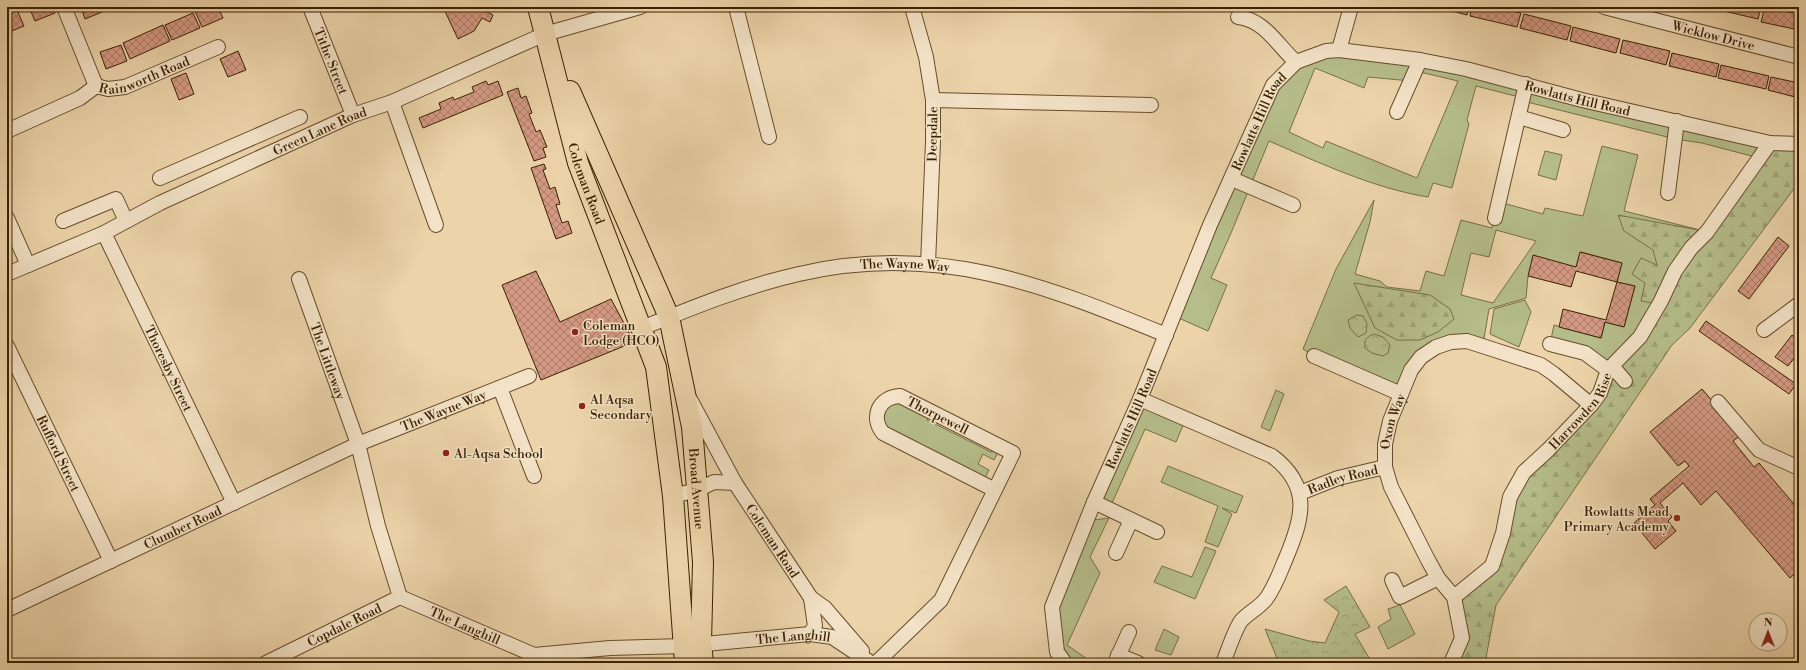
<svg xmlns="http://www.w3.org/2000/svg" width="1806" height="670" font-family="'Libre Bodoni',serif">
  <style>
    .green { fill: #b5bd8a; stroke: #786f46; fill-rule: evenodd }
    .forest { fill: url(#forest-firs); stroke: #786f46 }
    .park { fill: url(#park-crowns); stroke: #786f46 }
    .building { fill: url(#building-cross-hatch); stroke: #3a2101 }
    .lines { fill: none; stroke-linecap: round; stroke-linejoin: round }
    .minor-casing { stroke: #664e2b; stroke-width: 16 }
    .highway-casing { stroke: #3a2101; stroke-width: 22 }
    .minor { stroke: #f3e2c7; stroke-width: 14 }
    .highway { stroke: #ecd3a9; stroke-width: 20 }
    .poi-dot { fill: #8f2418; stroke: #f3e2c7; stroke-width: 1.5 }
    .labels { text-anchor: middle; stroke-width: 3; stroke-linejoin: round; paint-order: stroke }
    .street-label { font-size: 13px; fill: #3a2101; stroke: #f3e2c7 }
    .poi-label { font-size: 13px; fill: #3a2101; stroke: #f3e2c7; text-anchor: start }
  </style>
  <defs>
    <pattern id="forest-firs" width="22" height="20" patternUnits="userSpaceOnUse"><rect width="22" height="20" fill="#b5bd8a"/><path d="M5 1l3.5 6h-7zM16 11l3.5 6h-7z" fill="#9ca275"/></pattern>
    <pattern id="park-crowns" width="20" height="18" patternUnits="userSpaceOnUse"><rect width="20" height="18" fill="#b5bd8a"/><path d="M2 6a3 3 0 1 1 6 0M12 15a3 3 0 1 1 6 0" fill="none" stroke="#9ca275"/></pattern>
    <pattern id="building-cross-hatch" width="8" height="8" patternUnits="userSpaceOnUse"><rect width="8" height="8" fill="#d49984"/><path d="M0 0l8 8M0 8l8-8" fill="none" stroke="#ad7c6a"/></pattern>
  </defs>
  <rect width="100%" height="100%" fill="#ecd3a9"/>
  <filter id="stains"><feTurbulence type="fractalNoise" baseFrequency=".005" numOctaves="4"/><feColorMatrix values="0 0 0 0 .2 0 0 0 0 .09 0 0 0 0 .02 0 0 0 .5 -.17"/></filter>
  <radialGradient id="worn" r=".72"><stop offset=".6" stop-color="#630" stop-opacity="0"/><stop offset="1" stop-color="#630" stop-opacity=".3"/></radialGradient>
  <!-- green -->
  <path class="green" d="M1372 54 1770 143 1759 158 1702 143 1675 139 1523 101V98L1476 86 1467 120 1469 124 1452 188 1433 183 1428 197C1373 188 1320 163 1269 141L1231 233 1211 278 1227 285 1208 331 1174 316 1273 85 1309 57ZM1315 68 1364 88 1368 77 1411 81 1416 71 1458 81 1417 178 1326 141 1323 148 1289 132Z
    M1602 146 1638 155 1624 211 1704 231 1648 324 1608 370 1550 344 1554 325 1601 338 1605 322 1624 327 1635 286 1617 282 1622 263 1581 252 1576 267 1528 276 1526 298 1489 309 1483 345 1436 347 1401 394 1314 356 1303 349 1336 269 1374 200 1370 222 1355 274 1380 281 1387 287 1420 291 1426 271 1444 276 1461 220 1492 228 1499 202 1543 214 1545 208 1583 216ZM1496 230 1536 241 1493 303 1461 295 1471 253 1489 257Z
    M1545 151 1562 155 1556 180 1538 175Z
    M1525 300 1531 312 1519 347 1490 334 1494 309Z
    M1276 390 1284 394 1270 431 1261 427Z
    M1140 399 1184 423 1176 442 1145 429 1109 510 1094 502Z
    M895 401 929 416 927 420 991 452 993 448 999 451 994 460 983 454 978 464 989 470 985 478 886 428C881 412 880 411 895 401Z
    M1168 466 1243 496 1236 513 1222 508 1232 514 1218 547 1205 542 1218 506 1161 482Z
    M1109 518 1090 557 1100 573 1067 645 1093 663H1073L1063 647 1057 606 1093 520Z
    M1205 547 1216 551 1195 599 1154 582 1162 566 1192 577Z
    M1400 605 1415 634 1388 649 1378 627 1391 619 1388 609Z
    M1164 629 1179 637 1171 655 1155 650Z"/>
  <!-- forest -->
  <path class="forest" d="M1770 143 1799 152V182L1690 328 1672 345 1496 605 1485 663H1451L1457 651 1454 597 1492 566 1510 497 1591 405 1659 304 1641 301 1645 283 1632 274 1641 258 1657 265 1653 250 1624 231 1618 215 1704 231Z
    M1354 283 1430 295 1450 309 1454 319 1438 332 1420 340H1397L1375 328Z"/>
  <!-- park -->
  <path class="park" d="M1357 315 1363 316 1367 324 1366 333 1358 337 1350 328 1348 320Z
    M1374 334 1383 337 1390 345 1388 353 1383 356 1372 353 1365 348C1364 340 1366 337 1374 334Z
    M1346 586 1370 627 1355 634 1372 663H1279L1265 629 1309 641 1325 643 1339 612 1324 600Z"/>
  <!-- building -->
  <path class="building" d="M29 7H52L55 13 35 21Z
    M81 7H114L85 19Z
    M203 7H218L223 18 202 27 195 11Z
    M443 7H486L485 11 493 15 490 22 482 18 474 31 458 39Z
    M1437 7H1469L1467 15Z
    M1472 7H1497L1521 13 1517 27 1470 16Z
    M1711 7H1761L1758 19 1711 8Z
    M1765 7 1799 14V30L1761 22Z
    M17 10 24 26 7 33V15Z
    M193 13 200 28 172 40 165 25Z
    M1524 14 1571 26 1567 40 1520 28Z
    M163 25 170 41 130 59 123 43Z
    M1573 27 1620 39 1616 53 1570 41Z
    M1623 40 1670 51 1666 65 1620 53Z
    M121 45 127 61 106 69 100 52Z
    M238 51 246 70 228 77 220 59Z
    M1672 53 1719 64 1716 77 1669 66Z
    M1721 65 1769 76 1766 89 1718 78Z
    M186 73 194 94 179 100 171 79Z
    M1771 77 1799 83V98L1768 90Z
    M486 81 488 85 498 81 503 95 423 128 419 118 441 109 439 103 453 97 454 100 474 92 472 87Z
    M518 88 521 98 526 96 532 113 529 114 536 132 540 130 547 147 543 148 546 157 534 161 507 92Z
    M544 164 546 169 543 170 550 189 555 187 560 204 556 205 562 223 568 221 572 233 556 239 531 168Z
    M1778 237 1789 246 1749 299 1738 291Z
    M1580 252 1622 263 1617 282 1576 271 1571 287 1528 276 1533 255 1576 267Z
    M536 271 560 322 611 299 634 342 541 380 502 285Z
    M1617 282 1635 286 1624 327 1605 322 1601 338 1559 327 1563 309 1606 320Z
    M1706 321 1796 384 1789 394 1699 331Z
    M1792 335 1799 340V352L1788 366 1775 357Z
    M1702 389 1741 435 1733 441 1754 467 1759 463 1799 510V532L1796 535 1799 538V570L1790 578 1716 491 1701 505 1683 483 1660 503 1672 517 1668 521 1676 531 1655 549 1634 523 1655 505 1650 499 1689 466 1685 461 1678 466 1650 432Z"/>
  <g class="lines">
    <!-- minor casing -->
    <g class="minor-casing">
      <g id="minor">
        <path d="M64 7 96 86"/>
        <path id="s1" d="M310 7 353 115"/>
        <path d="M736 7 769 137"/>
        <path d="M912 7 926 57 933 100V142L928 264"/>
        <path id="s2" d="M1604 7 1799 57"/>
        <path d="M1238 17C1265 20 1277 45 1296 62"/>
        <path d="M1339 50 1351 7"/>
        <path id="s3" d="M96 86 108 89 125 87 218 47"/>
        <path d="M933 100 1151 105"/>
        <path d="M392 102 436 225"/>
        <path d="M1397 112 1420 60"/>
        <path d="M1519 117 1563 130"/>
        <path d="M7 131 80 98 96 86"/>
        <path d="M160 178 300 117"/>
        <path d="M1232 179 1293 205"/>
        <path d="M1668 193 1677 121"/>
        <path d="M7 218 28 265"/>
        <path d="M1495 218 1526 84"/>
        <path d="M63 221 116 199 126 221"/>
        <path id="s4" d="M104 233 234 503"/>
        <path id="s5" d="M7 274 104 233 160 203 353 115 392 102 545 34 640 7"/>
        <path id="s6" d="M299 279 358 444 378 526 400 597 534 655 610 648 684 646 810 634 832 637 871 663"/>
        <path id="s7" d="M642 328C694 307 745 286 799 274 936 242 1042 284 1166 335"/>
        <path d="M1764 330 1799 304"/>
        <path d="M1550 344 1585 353 1608 370"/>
        <path id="s8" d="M7 346 111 561"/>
        <path d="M1314 356 1401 394"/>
        <path d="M1612 366 1625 381"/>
        <path d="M500 388 534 476"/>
        <path d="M1140 399 1272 456C1312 486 1303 518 1286 558 1280 572 1275 587 1266 599 1259 608 1248 613 1241 621 1234 631 1228 651 1223 663"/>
        <path id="s9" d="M691 401 735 483 811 598 825 608 862 651"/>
        <path d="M1718 402 1759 450 1799 468"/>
        <path id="s10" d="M1300 493 1338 478 1385 467"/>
        <path d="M673 496 697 490 714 482 735 483"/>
        <path d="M1094 502 1157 532"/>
        <path d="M1116 553 1131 520"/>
        <path d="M1392 580 1400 597 1438 578"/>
        <path id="s11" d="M1454 597 1492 566 1503 533 1510 497 1524 472 1548 450 1591 405 1600 393 1608 370 1640 337 1661 301 1675 271 1691 248 1707 232 1770 143"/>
        <path id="s12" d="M7 610 358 444 529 376"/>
        <path d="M810 634 815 626 811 598"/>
        <path d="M1118 655 1138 663"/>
        <path id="s13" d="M266 663 400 597"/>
        <path d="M876 663 941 600 1013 453 900 396C879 397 870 417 883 433L995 490"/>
        <path id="s14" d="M1065 663 1057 652 1052 607 1094 502 1140 399 1210 225 1273 85 1296 62 1326 51 1339 50 1420 60 1466 69 1582 100 1770 143 1799 144"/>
        <path d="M1115 663 1129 632"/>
        <path id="s15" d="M1451 663 1462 638 1454 597 1438 578 1428 560 1391 487 1385 467V444L1390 421 1411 370 1421 357 1436 347 1451 342 1467 341 1541 365 1554 374 1591 405"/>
      </g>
    </g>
    <!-- highway casing -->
    <g class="highway-casing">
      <g id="highway">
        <path id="s16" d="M538 7 578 163 656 367 673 496 685 663"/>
        <path id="s17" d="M570 91 669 317 692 427 703 562 701 643 703 663"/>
      </g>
    </g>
    <!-- minor -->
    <use href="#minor" class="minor"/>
    <!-- highway -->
    <use href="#highway" class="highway"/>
  </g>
  <!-- markers -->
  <g class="poi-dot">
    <circle cx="575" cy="332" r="4"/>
    <circle cx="582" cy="406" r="4"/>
    <circle cx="446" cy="453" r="4"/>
    <circle cx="1677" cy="518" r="4"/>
  </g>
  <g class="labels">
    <!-- street labels -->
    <g class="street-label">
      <text dy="5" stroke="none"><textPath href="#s2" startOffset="113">Wicklow Drive</textPath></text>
      <text dy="5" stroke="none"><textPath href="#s1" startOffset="58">Tithe Street</textPath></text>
      <text dy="5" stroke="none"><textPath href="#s3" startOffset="51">Rainworth Road</textPath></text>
      <text dy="5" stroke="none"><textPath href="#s14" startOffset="947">Rowlatts Hill Road</textPath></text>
      <text dy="5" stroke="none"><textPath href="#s14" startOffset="587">Rowlatts Hill Road</textPath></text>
      <text dy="5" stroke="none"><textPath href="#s5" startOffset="344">Green Lane Road</textPath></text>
      <text transform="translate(932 134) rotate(-89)" y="5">Deepdale</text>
      <text dy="5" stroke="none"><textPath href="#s16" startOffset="183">Coleman Road</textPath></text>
      <text dy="5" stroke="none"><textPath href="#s7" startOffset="273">The Wayne Way</textPath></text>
      <text dy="5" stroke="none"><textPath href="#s6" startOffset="87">The Littleway</textPath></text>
      <text dy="5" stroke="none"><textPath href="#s4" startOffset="150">Thoresby Street</textPath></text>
      <text dy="5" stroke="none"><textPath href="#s12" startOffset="480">The Wayne Way</textPath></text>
      <text dy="5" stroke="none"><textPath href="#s11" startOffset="233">Harrowden Rise</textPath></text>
      <text transform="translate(938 415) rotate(27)" y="5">Thorpewell</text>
      <text dy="5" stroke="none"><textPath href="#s14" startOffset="263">Rowlatts Hill Road</textPath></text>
      <text dy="5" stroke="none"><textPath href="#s15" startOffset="264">Oxon Way</textPath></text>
      <text dy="5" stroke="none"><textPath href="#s8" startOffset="119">Rufford Street</textPath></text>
      <text dy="5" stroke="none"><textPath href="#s10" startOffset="45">Radley Road</textPath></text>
      <text dy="5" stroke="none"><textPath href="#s17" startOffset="421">Broad Avenue</textPath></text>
      <text dy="5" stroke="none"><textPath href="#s12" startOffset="194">Clumber Road</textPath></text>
      <text dy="5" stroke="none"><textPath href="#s9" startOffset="162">Coleman Road</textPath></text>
      <text dy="5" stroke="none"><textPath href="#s13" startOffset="87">Copdale Road</textPath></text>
      <text dy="5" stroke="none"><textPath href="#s6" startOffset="405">The Langhill</textPath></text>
      <text dy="5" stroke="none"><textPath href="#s6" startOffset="740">The Langhill</textPath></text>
    </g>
    <!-- poi labels -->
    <g class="poi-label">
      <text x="583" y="330">Coleman<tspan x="583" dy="15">Lodge (HCO)</tspan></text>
      <text x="590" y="404">Al Aqsa<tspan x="590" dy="15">Secondary</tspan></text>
      <text x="454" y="458">Al-Aqsa School</text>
      <text x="1669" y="516" text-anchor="end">Rowlatts Mead<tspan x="1669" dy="15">Primary Academy</tspan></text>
    </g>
  </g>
  <!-- margin -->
  <rect width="1806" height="670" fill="none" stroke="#ecd3a9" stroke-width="24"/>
  <rect x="8" y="8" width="1790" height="654" fill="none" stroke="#3a2101" stroke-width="2"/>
  <rect x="12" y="12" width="1782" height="646" fill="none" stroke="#3a2101"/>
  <!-- north arrow -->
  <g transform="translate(1768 632)"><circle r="19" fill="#f3e2c7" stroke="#a99578"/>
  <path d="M0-3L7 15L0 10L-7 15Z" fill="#8f2418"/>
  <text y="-6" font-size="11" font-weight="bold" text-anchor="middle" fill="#3a2101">N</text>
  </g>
  <rect width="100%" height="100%" filter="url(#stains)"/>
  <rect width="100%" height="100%" fill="url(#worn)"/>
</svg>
